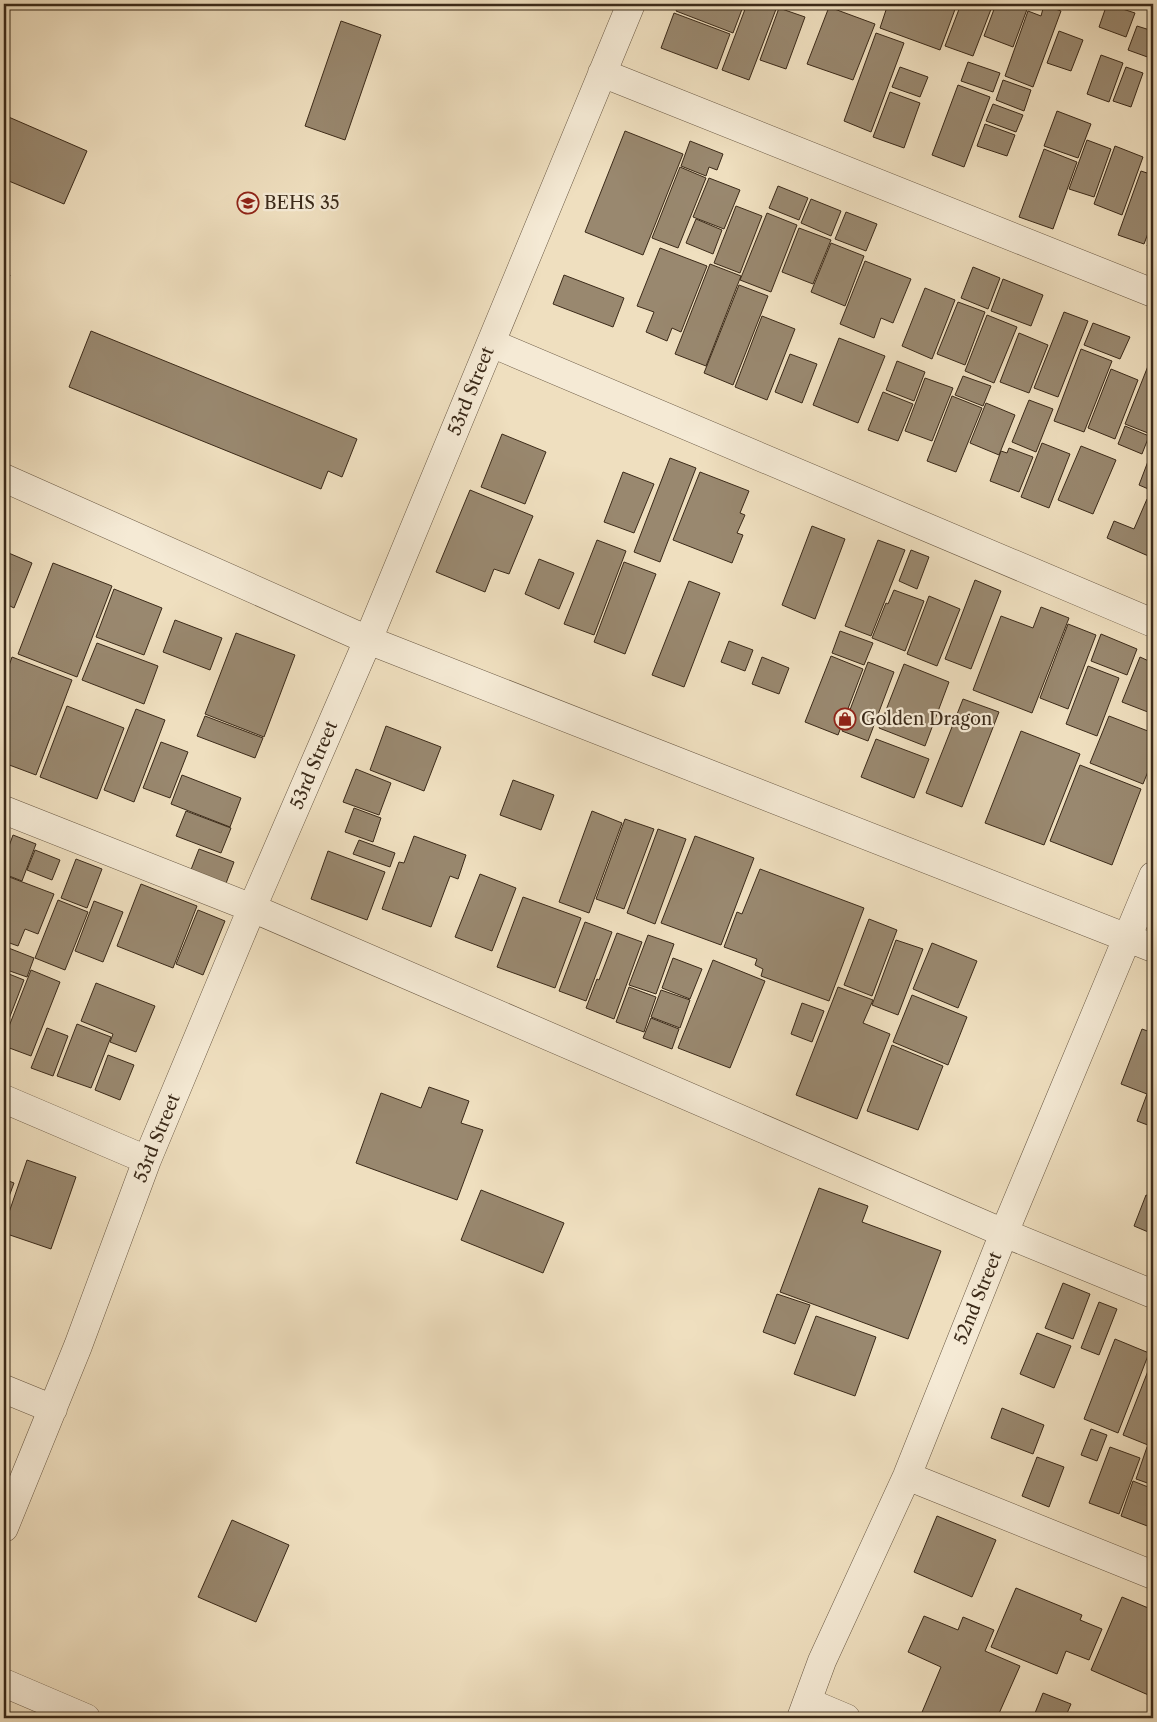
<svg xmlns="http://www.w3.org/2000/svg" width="1157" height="1722" font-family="'Libre Caslon Text',serif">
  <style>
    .building { fill: #99886f; stroke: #3b2a19 }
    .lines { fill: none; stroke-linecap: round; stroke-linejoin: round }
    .minor-casing { stroke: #685742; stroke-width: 29 }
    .minor { stroke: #f5ead5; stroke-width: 28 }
    .labels { text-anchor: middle; stroke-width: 4.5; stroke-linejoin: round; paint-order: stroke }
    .poi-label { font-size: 18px; fill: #3b2a19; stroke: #f5ead5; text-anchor: start }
    .street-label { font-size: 18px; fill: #3b2a19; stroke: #f5ead5 }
  </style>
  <rect width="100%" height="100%" fill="#efdfbf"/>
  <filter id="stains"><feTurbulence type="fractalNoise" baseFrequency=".004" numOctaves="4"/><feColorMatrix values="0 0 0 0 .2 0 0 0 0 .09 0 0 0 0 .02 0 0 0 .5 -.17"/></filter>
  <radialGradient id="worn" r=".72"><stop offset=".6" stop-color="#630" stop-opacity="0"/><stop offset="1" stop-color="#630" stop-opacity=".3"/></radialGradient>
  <!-- building -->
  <path class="building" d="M679 4H744L733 33 676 11Z
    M747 4H778L749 80 722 70Z
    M888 4H957L940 50 880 28Z
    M961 4H993L973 56 945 46Z
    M996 4H1029L1013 47 984 36Z
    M1107 4 1135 13 1126 37 1099 27Z
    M1044 5 1061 11 1033 87 1005 76 1028 11 1041 16Z
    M829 7 875 24 853 80 807 64Z
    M779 8 805 17 786 69 760 60Z
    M674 13 730 34 717 69 661 48Z
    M341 21 381 35 345 140 305 126Z
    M1137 26 1153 31V59L1128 50Z
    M1059 31 1083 40 1071 71 1047 63Z
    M876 33 904 43 871 132 844 121Z
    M1101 55 1123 63 1109 102 1087 94Z
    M968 62 1000 73 993 92 961 81Z
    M900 67 928 77 920 97 892 87Z
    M1126 67 1143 73 1131 107 1113 101Z
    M1003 80 1031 90 1024 111 996 100Z
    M958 85 990 97 964 167 932 155Z
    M890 92 920 103 904 148 873 137Z
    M993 104 1023 115 1016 132 986 121Z
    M1057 111 1091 124 1078 158 1044 146Z
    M4 115 87 151 64 204 4 179Z
    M985 124 1015 135 1007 156 977 146Z
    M625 131 683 154 643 255 585 232Z
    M1087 140 1111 149 1094 197 1069 189Z
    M690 141 723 154 717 170 709 167 706 176 681 166Z
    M1115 146 1143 157 1122 215 1094 204Z
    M1044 149 1077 162 1053 229 1019 217Z
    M680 167 706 178 678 248 652 238Z
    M1141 171 1153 175V220L1144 244 1118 235Z
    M709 178 740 190 724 229 693 217Z
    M778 186 808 198 799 220 769 208Z
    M811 199 841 211 831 236 801 223Z
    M736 206 762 216 740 273 714 263Z
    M846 212 877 224 866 251 835 239Z
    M767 213 797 225 771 292 740 280Z
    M696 219 722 230 713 254 686 243Z
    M799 228 831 240 813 284 782 272Z
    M1153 229V249L1147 246Z
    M831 243 864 256 845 306 811 292Z
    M660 248 707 266 681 332 672 328 667 341 646 332 654 312 637 306Z
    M865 261 911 279 893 323 881 318 874 338 840 324Z
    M710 264 741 276 706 366 675 354Z
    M973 267 1000 278 988 309 961 298Z
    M4 273 10 275 4 292Z
    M564 275 624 298 613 327 553 304Z
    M1003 279 1043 295 1031 326 991 311Z
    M739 285 768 296 733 385 704 373Z
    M925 288 955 300 932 359 902 346Z
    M958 302 985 312 965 365 937 354Z
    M1064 312 1088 321 1058 397 1034 388Z
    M987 315 1017 327 994 383 965 371Z
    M762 316 795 329 767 400 735 387Z
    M1093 323 1130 337 1120 359 1084 345Z
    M91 331 357 439 342 477 328 471 321 489 69 387Z
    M1019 333 1048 345 1029 393 1000 382Z
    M839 338 885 356 858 423 813 405Z
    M1081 349 1112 361 1084 432 1054 421Z
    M790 354 817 364 802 403 775 392Z
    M897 361 925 372 914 401 886 390Z
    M1148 366 1153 368V435L1125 424Z
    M1111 369 1138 380 1115 439 1088 428Z
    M963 376 991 386 983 406 955 395Z
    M925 378 953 388 932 441 905 431Z
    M883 392 913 404 898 441 868 430Z
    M952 396 982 408 956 472 927 461Z
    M1029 400 1053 409 1036 452 1012 442Z
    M986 403 1015 415 999 455 970 443Z
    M1125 426 1149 436 1142 454 1118 444Z
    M502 434 546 452 525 504 481 487Z
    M1042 443 1070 454 1049 508 1021 497Z
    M1081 446 1116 460 1093 514 1058 500Z
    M1009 448 1033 457 1019 492 990 481 1001 451 1007 453Z
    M1150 456 1153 458V491L1139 485Z
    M670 458 696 468 660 562 634 552Z
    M623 472 654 484 634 533 604 522Z
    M700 472 749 491 740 513 745 515 737 533 743 535 732 563 673 540Z
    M470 490 533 516 509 574 494 569 485 592 436 572Z
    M1147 499 1153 501V558L1107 538 1114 521 1134 529Z
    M812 526 845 539 815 619 782 605Z
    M597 540 626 551 594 635 564 624Z
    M878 540 905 550 871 636 845 626Z
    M911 550 929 557 917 589 899 581Z
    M4 551 32 563 14 608 4 603Z
    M539 559 574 573 559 609 525 594Z
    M624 562 656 574 625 654 594 642Z
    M53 563 112 586 77 677 18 654Z
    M975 580 1001 591 971 669 945 659Z
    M689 581 720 593 684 687 652 675Z
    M114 589 162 608 144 655 96 637Z
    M894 590 924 601 905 651 872 638 886 603 888 604Z
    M929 596 960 609 937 666 907 654Z
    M1041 607 1069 618 1032 713 973 690 1001 616 1033 628Z
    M175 620 222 638 210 670 163 652Z
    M1068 624 1096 635 1068 709 1040 698Z
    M840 631 873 643 864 665 832 653Z
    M236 633 295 655 264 737 205 714Z
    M1101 634 1137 649 1127 675 1091 661Z
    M729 641 753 650 745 671 721 662Z
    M97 643 158 666 144 704 82 680Z
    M831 656 863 669 838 735 805 722Z
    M12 657 72 680 36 775 4 763V680Z
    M762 657 789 668 779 694 752 684Z
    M1140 657 1153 663V714L1122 702Z
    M868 662 894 672 868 741 842 731Z
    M904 664 949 682 925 746 879 728Z
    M1088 666 1119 678 1097 736 1066 724Z
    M963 699 999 712 962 807 926 793Z
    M67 706 124 728 97 799 40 777Z
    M136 709 165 720 134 802 104 790Z
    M205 716 263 738 255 758 197 736Z
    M1109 716 1153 733V759L1143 784 1090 763Z
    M386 726 441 747 424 791 370 770Z
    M1021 731 1080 754 1044 845 985 823Z
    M876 739 929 759 914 798 861 777Z
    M161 742 188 752 170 798 143 788Z
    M1080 765 1141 789 1112 865 1050 841Z
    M356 769 391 783 379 815 343 802Z
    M182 775 241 798 230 827 171 804Z
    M513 780 554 795 541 830 500 815Z
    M354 808 381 818 373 842 345 832Z
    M186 811 231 828 221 853 176 836Z
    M592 811 622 823 589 913 559 902Z
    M625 819 654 829 624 909 596 899Z
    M658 829 686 839 655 924 627 913Z
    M13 835 36 844 22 881 4 874V860Z
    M414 836 466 855 458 879 450 876 431 927 382 909 399 862 404 863Z
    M695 836 754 858 721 945 661 923Z
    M359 840 395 853 390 867 353 854Z
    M199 849 234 862 222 894 187 880Z
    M35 850 60 860 52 880 27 870Z
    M328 851 385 872 367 920 311 899Z
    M76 859 102 869 87 908 61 898Z
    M760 869 864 908 829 1001 761 976 763 969 755 965 757 959 724 947 737 912 742 914Z
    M480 874 516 888 492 951 455 937Z
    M4 875 54 894 38 934 25 929 18 946 4 941Z
    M141 884 197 906 173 968 117 946Z
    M523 897 581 918 555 988 497 967Z
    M58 900 88 912 65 970 35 958Z
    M94 901 123 912 103 962 75 951Z
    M198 910 225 921 203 975 176 964Z
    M869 919 897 930 872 996 844 985Z
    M585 922 612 932 586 1001 559 991Z
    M617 933 642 942 614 1019 586 1008 597 979 599 980Z
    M648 935 674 944 656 994 629 985Z
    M896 940 923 949 898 1015 872 1005Z
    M932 943 977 961 958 1008 913 989Z
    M6 947 34 958 27 977 4 969V952Z
    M673 958 702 969 690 999 662 988Z
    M713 960 765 981 730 1068 678 1048Z
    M31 970 60 982 31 1056 4 1046V1039Z
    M4 972 24 980 4 1032Z
    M96 983 155 1006 136 1052 110 1042 113 1034 81 1021Z
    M629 987 656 997 644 1032 616 1022Z
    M838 987 873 1000 863 1023 890 1034 857 1119 796 1095Z
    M661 990 690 1000 680 1028 651 1017Z
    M912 995 967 1017 948 1065 893 1042Z
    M802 1003 824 1011 812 1042 791 1034Z
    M651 1018 679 1029 672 1049 643 1038Z
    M77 1024 111 1037 91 1088 57 1076Z
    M47 1028 68 1036 53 1076 31 1068Z
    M1142 1029 1153 1033V1127L1137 1121 1147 1094 1121 1084Z
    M892 1045 943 1066 918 1130 867 1111Z
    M108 1055 134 1065 120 1100 95 1090Z
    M429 1087 469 1101 461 1123 483 1130 457 1200 356 1163 381 1093 421 1108Z
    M27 1160 76 1177 51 1249 4 1233V1227Z
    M4 1179 14 1183 4 1210Z
    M819 1188 868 1206 862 1222 941 1251 908 1339 780 1292Z
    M481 1190 564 1223 543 1273 461 1240Z
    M1146 1195 1153 1197V1234L1134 1226Z
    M1063 1283 1090 1294 1073 1339 1045 1328Z
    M777 1294 810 1305 795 1344 763 1332Z
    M1099 1302 1117 1309 1099 1355 1081 1348Z
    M816 1316 876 1337 855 1396 794 1374Z
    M1037 1333 1071 1346 1054 1388 1020 1374Z
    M1115 1339 1149 1353 1118 1433 1084 1419Z
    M1153 1358V1447L1123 1435Z
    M1002 1408 1044 1425 1033 1454 991 1438Z
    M1091 1429 1107 1435 1097 1461 1081 1455Z
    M1110 1447 1140 1458 1119 1514 1089 1503Z
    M1147 1447 1153 1449V1485L1136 1479Z
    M1037 1457 1064 1467 1049 1507 1022 1496Z
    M1133 1481 1153 1489V1518L1150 1527 1121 1516Z
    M937 1516 996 1540 972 1597 914 1572Z
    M232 1520 289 1545 256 1622 198 1597Z
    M1016 1588 1082 1615 1080 1620 1102 1629 1089 1660 1066 1651 1057 1674 991 1647Z
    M1122 1597 1153 1610V1697L1091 1670Z
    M924 1616 958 1630 963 1617 994 1630 985 1651 1020 1666 997 1718 920 1717 941 1667 908 1652Z
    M1043 1693 1071 1704 1065 1718H1033Z"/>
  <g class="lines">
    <!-- minor casing -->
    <g class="minor-casing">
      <path id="minor" d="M602 73 1153 293
        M491 343 1153 623
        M4 478 368 640 1153 948
        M4 810 252 908 1004 1233 1153 1294
        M4 1099 147 1160
        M4 1389 53 1409
        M907 1476 1153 1575
        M4 1528 78 1346 147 1160 252 908 368 640 631 4
        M4 1683 86 1718
        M808 1702 846 1718
        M801 1718 822 1661 907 1476 1004 1233 1153 876"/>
    </g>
    <!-- minor -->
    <use href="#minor" class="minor"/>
  </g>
  <!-- icons -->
  <defs>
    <g id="school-ring" transform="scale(1.125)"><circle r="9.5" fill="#f5ead5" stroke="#8f2418" stroke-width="1.5"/><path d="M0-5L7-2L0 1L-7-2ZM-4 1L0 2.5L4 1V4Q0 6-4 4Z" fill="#8f2418"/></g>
    <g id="shop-ring" transform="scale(1.125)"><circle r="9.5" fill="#f5ead5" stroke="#8f2418" stroke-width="1.5"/><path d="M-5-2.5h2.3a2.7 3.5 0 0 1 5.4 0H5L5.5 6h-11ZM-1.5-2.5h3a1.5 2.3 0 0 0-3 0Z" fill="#8f2418"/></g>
  </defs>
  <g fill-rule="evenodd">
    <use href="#school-ring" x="248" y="203"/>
    <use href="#shop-ring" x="845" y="719"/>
  </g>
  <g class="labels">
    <!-- poi labels -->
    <g class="poi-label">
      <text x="264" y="209">BEHS 35</text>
      <text x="861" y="725">Golden Dragon</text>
    </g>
    <!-- street labels -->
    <g class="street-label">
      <text transform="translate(471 391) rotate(-68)" y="6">53rd Street</text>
      <text transform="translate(314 765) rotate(-67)" y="6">53rd Street</text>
      <text transform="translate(157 1138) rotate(-68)" y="6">53rd Street</text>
      <text transform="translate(978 1298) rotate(-68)" y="6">52nd Street</text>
    </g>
  </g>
  <!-- margin -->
  <rect width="1157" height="1722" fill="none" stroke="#efdfbf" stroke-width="20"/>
  <rect x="5" y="5" width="1147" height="1712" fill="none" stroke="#3b2a19" stroke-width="2.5"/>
  <rect x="10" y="10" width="1137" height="1702" fill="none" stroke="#3b2a19"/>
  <rect width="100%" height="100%" filter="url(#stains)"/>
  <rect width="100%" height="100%" fill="url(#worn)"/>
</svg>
